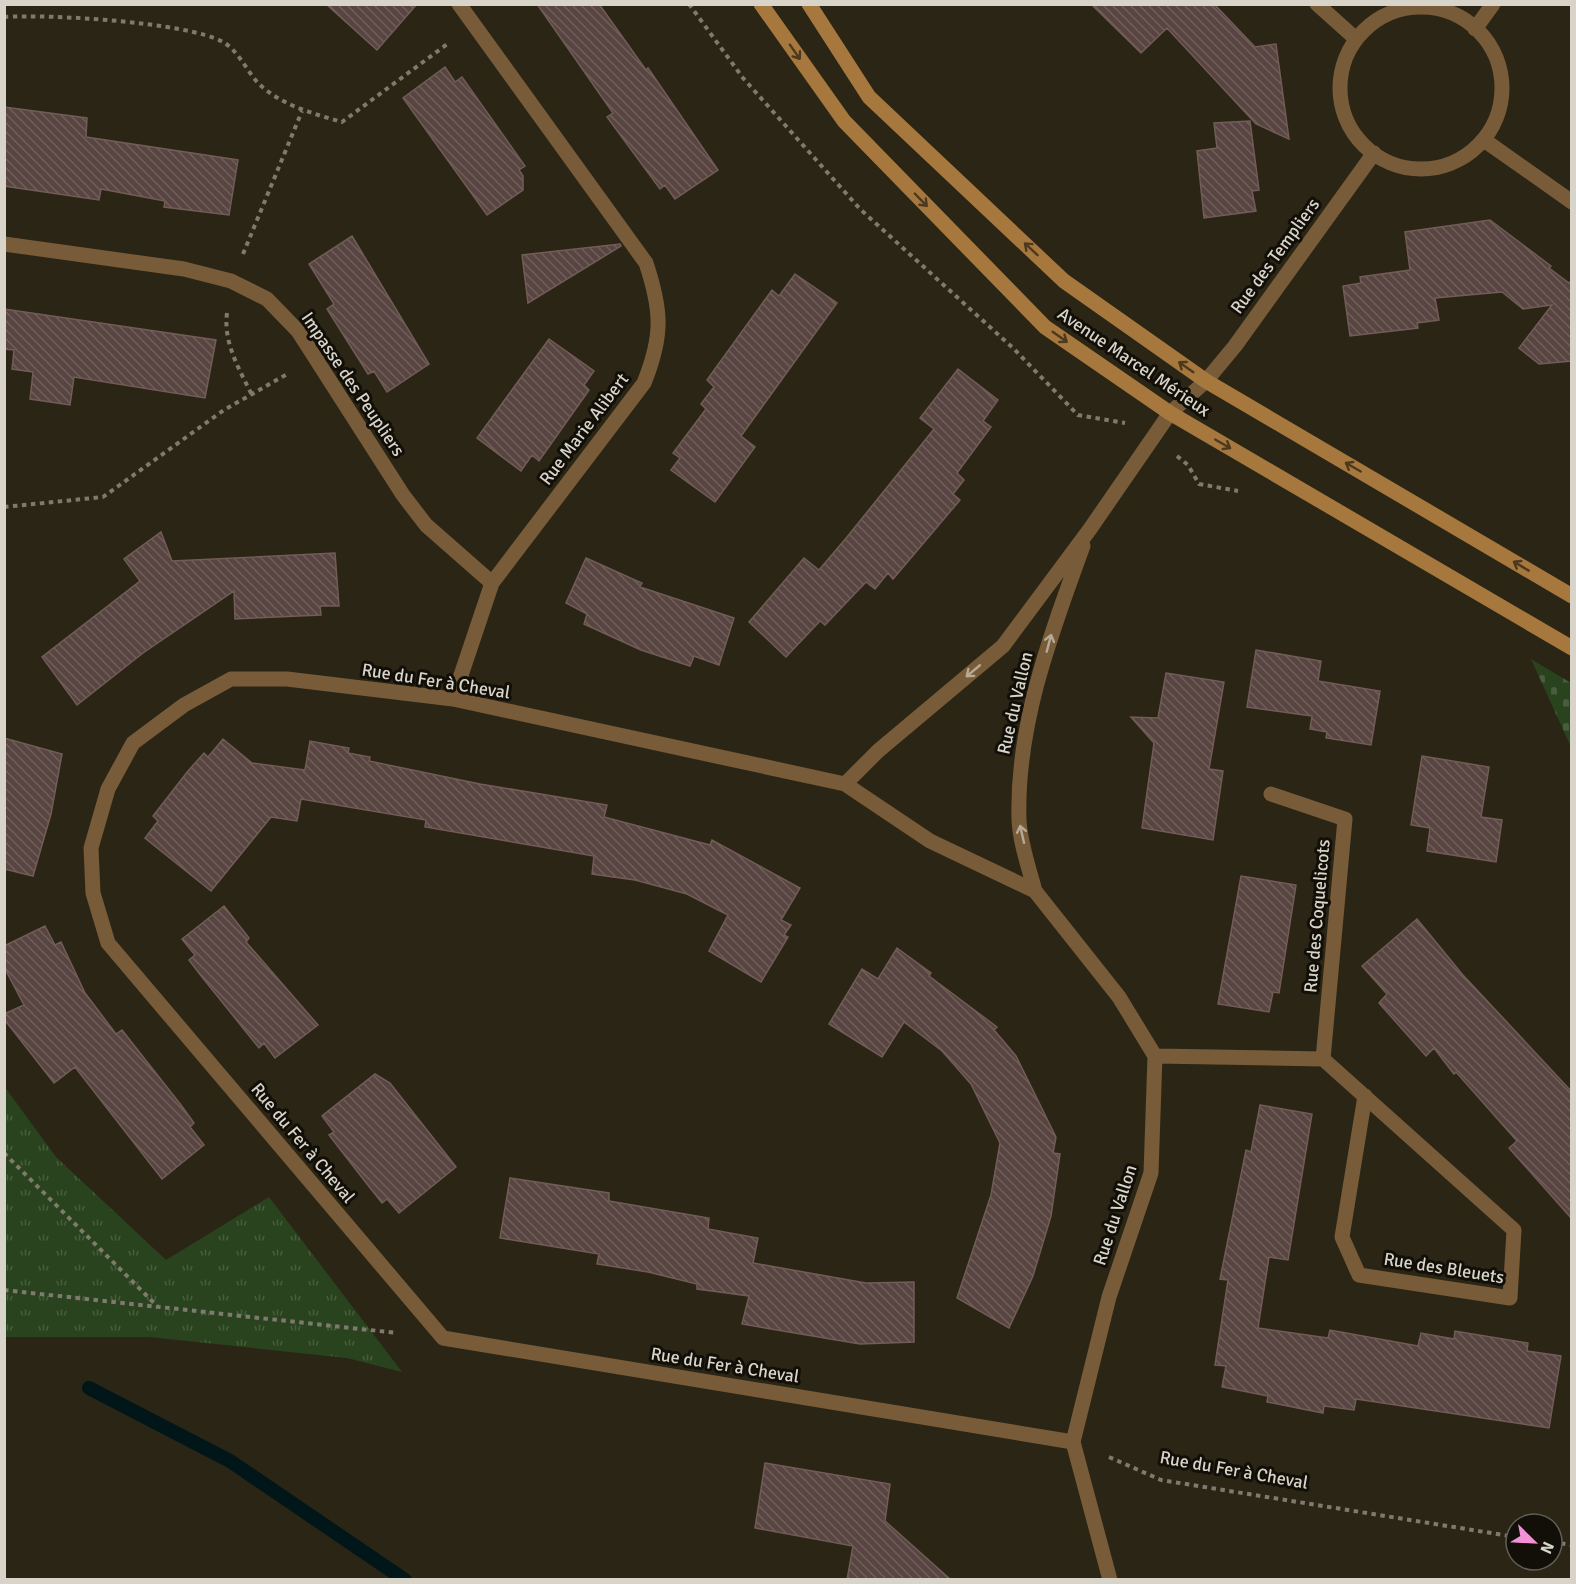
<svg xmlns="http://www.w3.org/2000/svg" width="1576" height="1584" font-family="Signika,sans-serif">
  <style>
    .cemetery { fill: url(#cemetery-stones) }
    .park { fill: url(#park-tufts) }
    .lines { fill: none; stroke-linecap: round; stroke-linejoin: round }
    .stream { stroke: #001618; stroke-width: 14 }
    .building { fill: url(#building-back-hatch); stroke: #725c58; stroke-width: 1.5 }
    .path { stroke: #7f7a6d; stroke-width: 4; stroke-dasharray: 4.5 4.5; stroke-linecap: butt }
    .minor { stroke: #785b38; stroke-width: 15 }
    .secondary { stroke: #a7783e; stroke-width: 15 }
    .oneway { stroke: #4d391e }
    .oneway2 { stroke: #b6aa97 }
    .labels { text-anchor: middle; stroke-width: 6; stroke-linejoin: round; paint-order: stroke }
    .street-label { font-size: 18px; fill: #d8d4ca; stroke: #110f08 }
  </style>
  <defs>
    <pattern id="cemetery-stones" width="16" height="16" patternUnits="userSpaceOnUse" patternTransform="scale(1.5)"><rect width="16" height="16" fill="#29431e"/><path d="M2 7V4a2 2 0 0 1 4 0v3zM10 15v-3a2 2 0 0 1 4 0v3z" fill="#475d3d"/></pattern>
    <pattern id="park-tufts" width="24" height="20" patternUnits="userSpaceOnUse" patternTransform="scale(1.5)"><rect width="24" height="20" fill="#29431e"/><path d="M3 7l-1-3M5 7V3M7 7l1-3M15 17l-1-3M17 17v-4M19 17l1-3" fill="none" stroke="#475d3d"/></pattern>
    <pattern id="building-back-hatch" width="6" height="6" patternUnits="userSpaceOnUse" patternTransform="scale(1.5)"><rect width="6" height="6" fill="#584440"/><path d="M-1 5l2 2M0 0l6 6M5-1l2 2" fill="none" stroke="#6f5e5a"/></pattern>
  </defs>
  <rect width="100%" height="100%" fill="#2b2515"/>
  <!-- cemetery -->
  <path class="cemetery" d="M1531 659 1571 683V747Z"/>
  <!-- park -->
  <path class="park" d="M4 1086 56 1157 166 1260 269 1197 402 1372 347 1358 149 1337H5Z"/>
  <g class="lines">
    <!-- stream -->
    <path class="stream" d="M89 1388 230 1461 405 1580"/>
  </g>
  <!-- building -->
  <path class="building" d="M326 4H417L377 50Z
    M537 4H599L646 70 648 68 718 170 675 199 665 185 660 189 607 117 613 113Z
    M1091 4H1214L1255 47 1276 44 1289 139 1256 124 1167 28 1141 53Z
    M445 67 455 82 462 77 525 166 519 170 523 176V190L487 215 403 98Z
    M4 107 87 118 86 137 238 160 229 215 164 207 165 201 101 189 99 200 4 186Z
    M1250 121 1259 190 1252 191 1256 211 1204 218 1197 151 1217 148 1214 123Z
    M1490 220 1551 266 1549 268 1569 283 1572 280V361L1539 364 1519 348 1552 305 1523 309 1502 292 1435 298 1439 320 1417 323 1418 328 1350 336 1343 286 1361 283 1360 277 1410 270 1405 232Z
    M352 236 429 364 387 392 374 371 368 374 327 309 334 304 309 264Z
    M620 244 621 246 528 303 522 255Z
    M795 274 837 303 741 436 755 447 715 502 671 470 680 458 673 453 706 409 701 404 714 387 707 380 772 290 779 296Z
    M4 309 216 340 205 398 74 377 70 405 30 399 33 372 12 369 14 350 4 349Z
    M549 339 594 371 584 385 589 390 539 461 532 455 521 471 477 438Z
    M958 369 998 400 983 421 991 427 957 473 964 480 953 494 960 500 893 579 888 573 875 589 866 582 825 625 820 621 786 657 749 622 804 558 819 570 847 537 934 429 920 418Z
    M161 532 172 561 335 553 339 606H320L321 615 235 619 234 591 143 653 77 705 42 657 140 581 124 559Z
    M586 558 642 583 640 587 734 618 719 665 694 656 690 666 641 650 584 624 587 614 566 603Z
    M1256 650 1321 661 1318 681 1380 691 1371 745 1326 738 1327 732 1310 729 1312 716 1247 707Z
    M1166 673 1224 682 1209 769 1223 771 1213 840 1142 828 1154 743 1131 717 1158 718Z
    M4 738 62 754 51 814 33 876 4 869Z
    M223 739 252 763 305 770 310 741 349 748 348 753 370 757 369 761 480 784 607 805 604 817 710 845 712 840 800 888 781 920 791 925 784 935 788 937 761 982 709 951 728 915 687 894 635 880 592 874 594 856 425 827 426 820 301 799 297 821 271 817 211 891 145 838 158 821 153 816 188 771 204 753 208 757Z
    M1422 756 1489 767 1481 817 1502 820 1496 862 1427 851 1430 828 1411 825Z
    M1241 876 1296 885 1279 993 1273 992 1269 1012 1218 1004Z
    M224 906 249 938 246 942 318 1025 275 1058 264 1043 259 1048 202 977 189 960 195 955 182 939Z
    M1417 919 1462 974 1572 1092V1219L1509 1148 1517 1141 1456 1072 1454 1074 1434 1048 1426 1056 1379 1003 1387 994 1362 966Z
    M45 926 55 945 61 942 85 993 116 1034 122 1030 181 1105 194 1123 190 1127 204 1145 162 1179 75 1067 54 1083 4 1019V1014L24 1005 4 967V946Z
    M897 948 931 973 929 976 997 1027 994 1030 1016 1056 1056 1137 1053 1153 1060 1154 1051 1216 1033 1276 1009 1328 957 1298 991 1195 1000 1143 971 1084 942 1051 904 1022 882 1057 829 1024 862 969 878 979Z
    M375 1074 390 1083 456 1167 399 1213 387 1199 382 1203 367 1184 329 1135 334 1132 322 1116Z
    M1260 1105 1312 1114 1288 1260 1269 1257 1258 1328 1328 1338 1330 1330 1418 1346 1421 1333 1454 1339 1455 1331 1528 1343 1527 1351 1561 1356 1549 1428 1356 1399 1354 1410 1324 1406 1323 1413 1267 1402 1268 1396 1222 1387 1226 1366 1215 1365 1228 1280 1220 1279 1246 1150 1251 1152Z
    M510 1178 609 1193V1201L709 1218 708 1229 758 1238 753 1263 866 1283 914 1282V1342L860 1344 742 1324 749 1296 697 1289V1284L648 1272 597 1264 599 1254 500 1238Z
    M765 1463 890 1484 885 1521 951 1580H847L853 1546 755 1528Z"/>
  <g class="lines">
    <!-- path -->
    <path class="path" d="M689 4 743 78 860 209 1013 348 1078 415 1125 423
      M4 17C49 14 187 22 223 42 239 51 247 72 259 84 281 105 314 114 342 122L450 42
      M243 254 302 111
      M227 313C223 342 239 369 252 395
      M1177 456 1188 465 1199 484 1238 491
      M4 507 103 497 224 410 289 373
      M4 1153 158 1307
      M4 1290 397 1333
      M1109 1457 1161 1480 1516 1537
      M1552 1542 1572 1545"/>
    <!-- minor -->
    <path class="minor" d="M1317 4 1356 39
      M1340 88a81 81 0 1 1 162 0a81 81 0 1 1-162 0Z
      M1475 29 1493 4
      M1484 140 1572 202
      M4 244 184 269 231 281 267 299 298 331 403 495 426 525 492 583
      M453 699 492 583 644 383C663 336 662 311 646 263L459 4
      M845 784 878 751 1003 646 1090 529 1170 413 1206 381 1235 346 1374 153
      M1271 794 1345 819 1323 1059
      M1035 891C1029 868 1020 843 1019 820 1016 725 1051 634 1083 546
      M1155 1056 1323 1059 1514 1230 1510 1298 1359 1275 1342 1237 1365 1096
      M1073 1442 443 1338 108 943 93 893 91 848 108 789 133 743 184 705 231 679H287L453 699 845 784 930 841 1035 891 1119 997 1155 1056 1151 1173 1109 1297 1073 1442 1110 1580"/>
    <!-- secondary -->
    <path class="secondary" d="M761 4 844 121 1045 327 1170 413 1572 648
      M809 4 869 97 1064 281 1206 381 1572 596"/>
  </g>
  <!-- one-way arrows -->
  <defs><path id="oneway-shaft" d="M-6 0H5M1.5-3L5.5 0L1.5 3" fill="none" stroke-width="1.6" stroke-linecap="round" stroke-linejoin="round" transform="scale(1.5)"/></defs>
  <g class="oneway">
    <use href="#oneway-shaft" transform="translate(795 52) rotate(55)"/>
    <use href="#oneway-shaft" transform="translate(921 200) rotate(46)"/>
    <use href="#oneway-shaft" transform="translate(1031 249) rotate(-137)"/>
    <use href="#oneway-shaft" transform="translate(1060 337) rotate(35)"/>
    <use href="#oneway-shaft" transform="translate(1186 367) rotate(-145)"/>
    <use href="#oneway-shaft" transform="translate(1223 444) rotate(30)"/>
    <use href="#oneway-shaft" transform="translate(1353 467) rotate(-150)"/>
    <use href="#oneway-shaft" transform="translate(1521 566) rotate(-149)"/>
  </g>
  <g class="oneway2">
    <use href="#oneway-shaft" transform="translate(1049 643) rotate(-75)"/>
    <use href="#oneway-shaft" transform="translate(973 671) rotate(140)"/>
    <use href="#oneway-shaft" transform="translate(1022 834) rotate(-103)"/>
  </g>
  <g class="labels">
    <!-- street labels -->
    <g class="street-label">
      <text transform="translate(1275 256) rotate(-54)" y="6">Rue des Templiers</text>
      <text transform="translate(1134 362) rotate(34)" y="6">Avenue Marcel Mérieux</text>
      <text transform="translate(353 384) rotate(56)" y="6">Impasse des Peupliers</text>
      <text transform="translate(584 429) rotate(-53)" y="6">Rue Marie Alibert</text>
      <text transform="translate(436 681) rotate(9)" y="6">Rue du Fer à Cheval</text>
      <text transform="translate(1015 703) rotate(-77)" y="6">Rue du Vallon</text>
      <text transform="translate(1317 916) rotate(-85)" y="6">Rue des Coquelicots</text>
      <text transform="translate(303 1143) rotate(50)" y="6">Rue du Fer à Cheval</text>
      <text transform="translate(1115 1215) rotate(-72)" y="6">Rue du Vallon</text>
      <text transform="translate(1444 1268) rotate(9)" y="6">Rue des Bleuets</text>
      <text transform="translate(725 1365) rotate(9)" y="6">Rue du Fer à Cheval</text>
      <text transform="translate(1234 1470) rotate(10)" y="6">Rue du Fer à Cheval</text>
    </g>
  </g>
  <!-- border -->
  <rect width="1576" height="1584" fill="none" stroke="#d8d4ca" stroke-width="12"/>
  <!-- north arrow -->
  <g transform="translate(1534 1542) rotate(114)"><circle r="28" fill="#110f08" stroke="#615e56" stroke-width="1.5"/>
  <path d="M0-4.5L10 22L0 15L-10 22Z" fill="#f291d6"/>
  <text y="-9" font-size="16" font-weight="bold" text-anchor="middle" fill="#d8d4ca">N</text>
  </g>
</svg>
